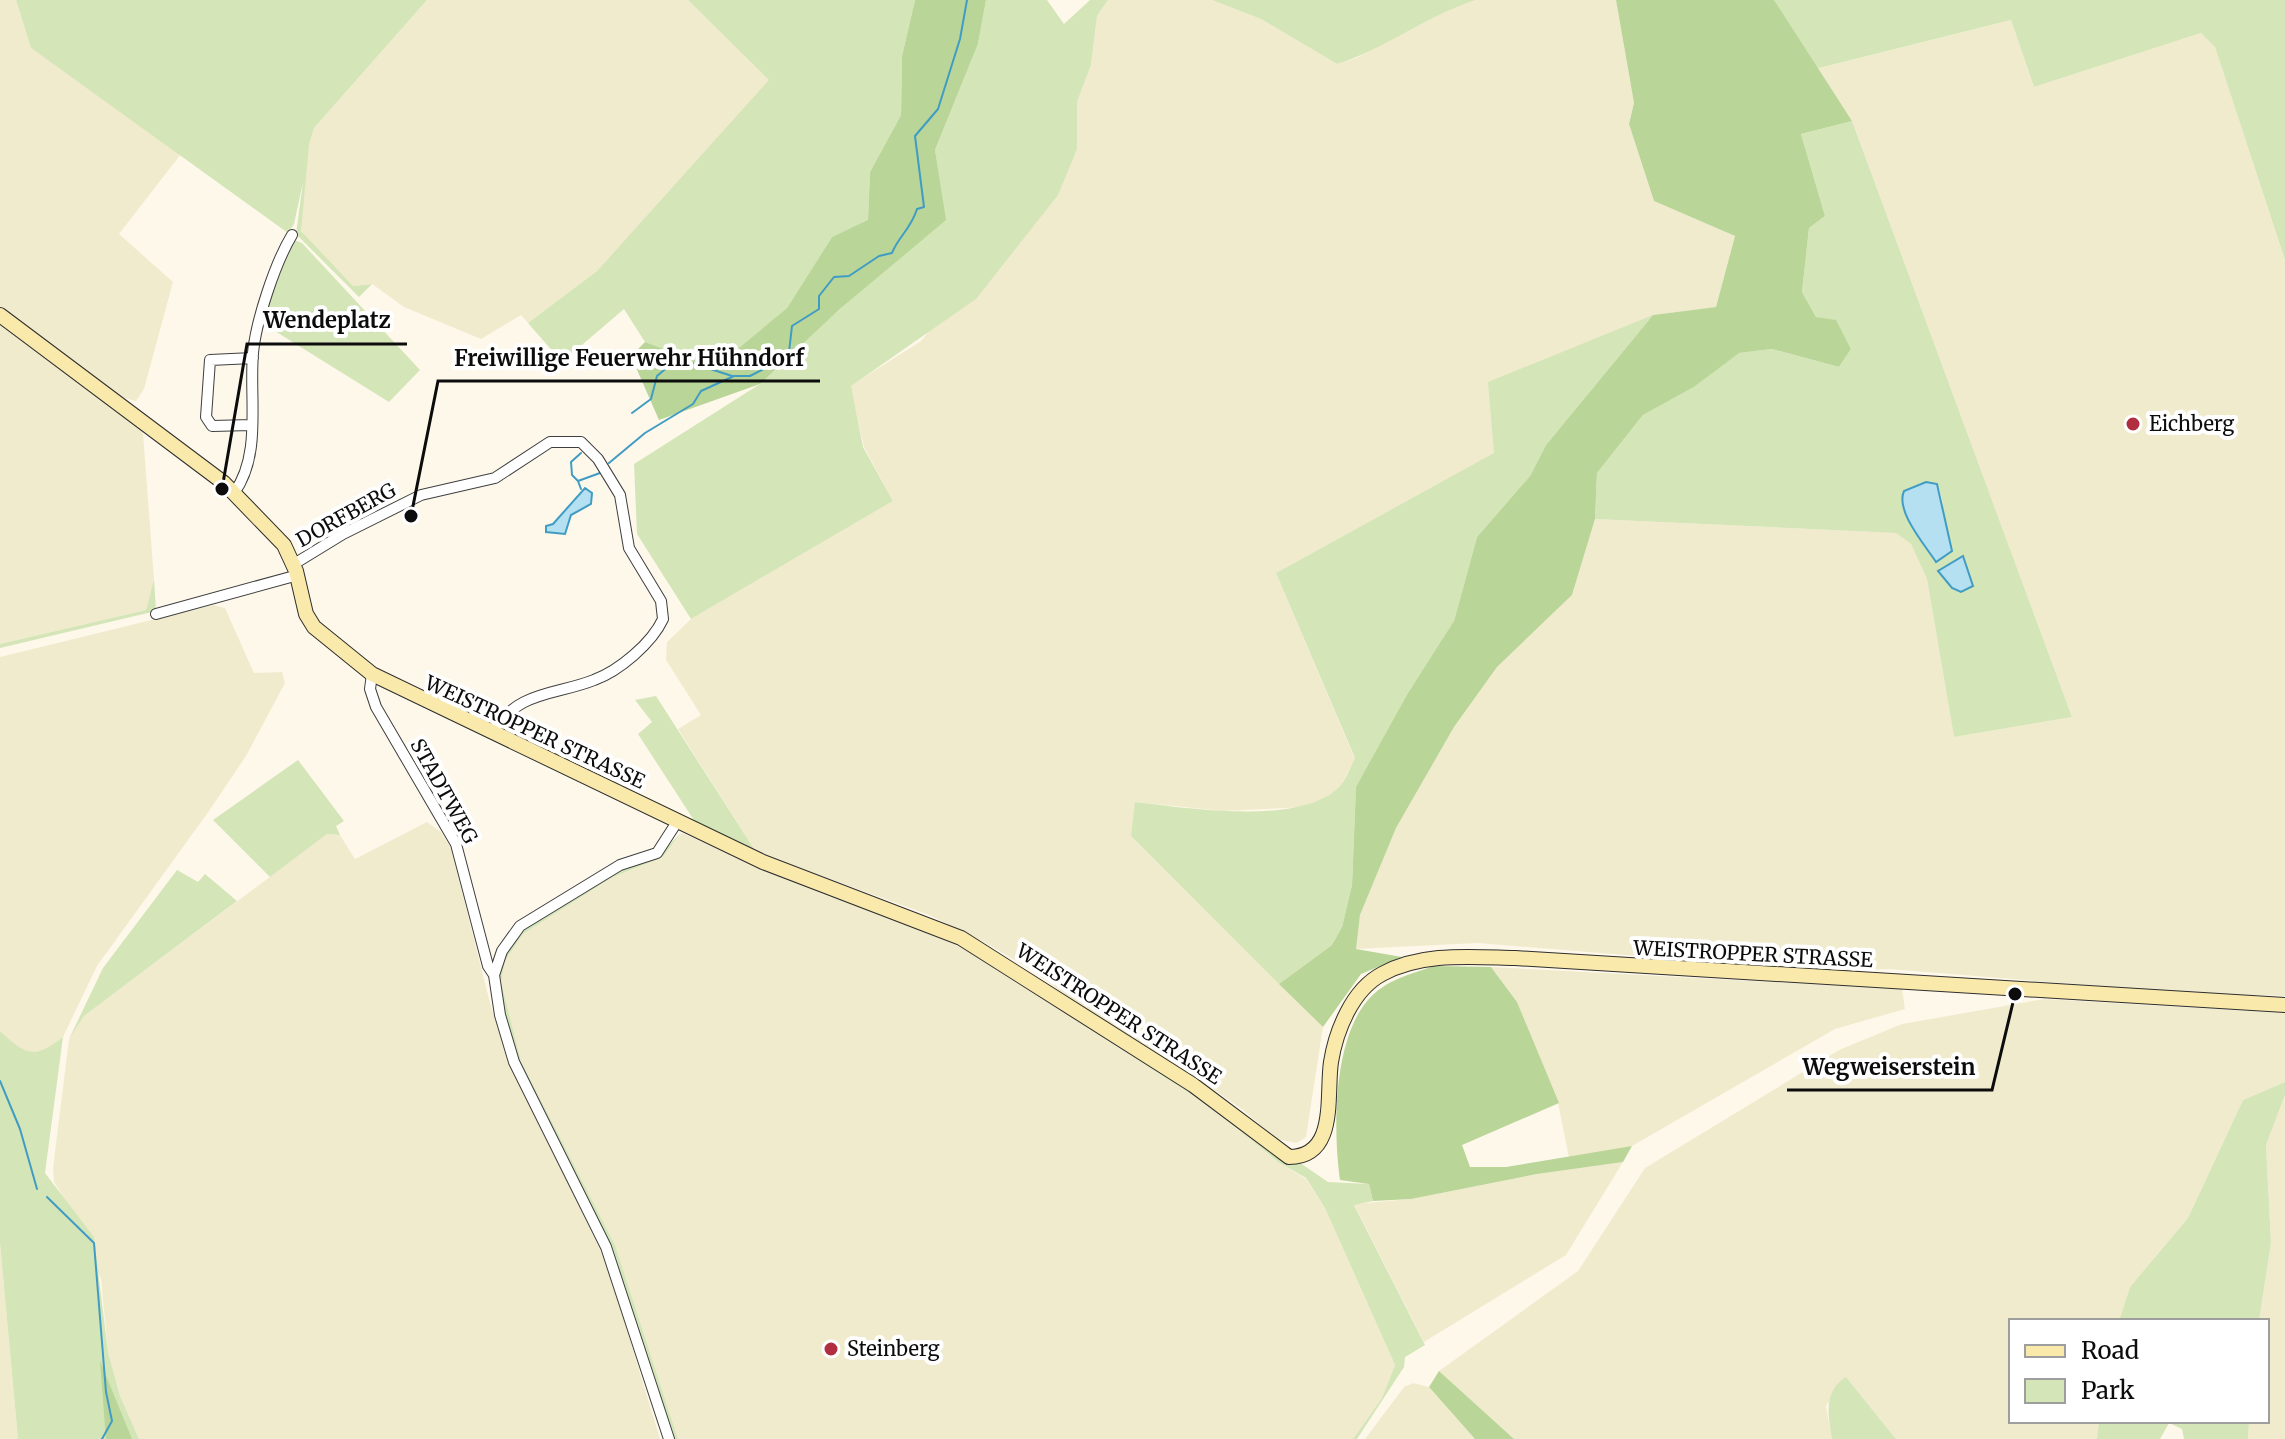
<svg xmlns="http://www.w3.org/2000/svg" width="2285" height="1439" font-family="Merriweather,serif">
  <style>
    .farmland { fill: #f1ebce }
    .green { fill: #d4e5b8; fill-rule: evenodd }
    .forest { fill: #b9d598 }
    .water { fill: #b4e0f1; stroke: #409cc3; stroke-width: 2 }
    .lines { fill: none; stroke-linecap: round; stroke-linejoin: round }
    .stream { stroke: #409cc3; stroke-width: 2 }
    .street-casing { stroke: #3f3f3f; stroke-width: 12 }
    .secondary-casing { stroke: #2e2e2e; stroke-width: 16 }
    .street { stroke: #fff; stroke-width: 10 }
    .secondary { stroke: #f9e9ab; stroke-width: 14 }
    .poi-dot { fill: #b12e41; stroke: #fff; stroke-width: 3 }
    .labels { text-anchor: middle; stroke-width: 8; stroke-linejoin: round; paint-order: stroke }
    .poi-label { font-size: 20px; fill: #0c0c0c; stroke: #fff; text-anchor: start }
    .street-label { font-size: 20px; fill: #0c0c0c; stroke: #fff }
    .leader { fill: none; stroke: #0c0c0c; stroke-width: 3 }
    .callout-dot { fill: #0c0c0c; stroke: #fff; stroke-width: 3 }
    .callout-label { font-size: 22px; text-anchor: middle; font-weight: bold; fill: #0c0c0c; stroke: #fff; stroke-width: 8; stroke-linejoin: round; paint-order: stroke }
  </style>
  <rect width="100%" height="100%" fill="#fef8eb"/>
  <!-- farmland -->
  <path class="farmland" d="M0 0H16L31 48 181 154 119 234 173 282 144 389 136 401 121 397 0 307Z
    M427 0H688L770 80 597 271 528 323 521 315 481 339 404 307 372 284 353 286 305 237 299 226 309 145 314 128Z
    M1108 0H1212L1261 19 1337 64 1356 58 1454 7 1476 0H1616L1634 103 1629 124 1654 201 1735 236 1716 307 1653 315 1495 453 1276 573 1355 759 1339 789 1309 807 1222 811 1136 802 1131 836 1323 1027 1306 1137 1297 1143 1276 1139 1243 1110 1193 1075 1096 1017 1033 971 984 942 929 915 756 852 678 729 701 715 666 660 667 642 691 619 893 501 864 447 850 386 921 341 1077 149V102L1091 65 1097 16Z
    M2011 20 2034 87 2201 33 2215 47 2285 260V996L2184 993 1889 969 1818 971 1478 943 1355 949 1360 915 1396 828 1454 727 1497 667 1572 595 1595 519 1896 533 1911 544 1927 579 1954 737 2072 717 1852 121 1815 69Z
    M0 323 140 427 143 433 154 579 146 610 0 644Z
    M213 605 225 608 254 673 282 672 285 683 246 756 209 811 97 966 63 1037 45 1051 32 1053 19 1049 0 1031V657Z
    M427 822 441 832 451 848 490 1003 509 1062 607 1264 660 1439H139L120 1396 108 1352 101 1279 75 1216 54 1182 53 1168 69 1039 84 1016 327 834 340 835 355 859Z
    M682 833 825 895 913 925 973 953 1211 1107 1278 1162 1306 1179 1325 1208 1395 1365 1382 1398 1353 1439H678L615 1245 521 1061 501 982 505 961 523 934 611 878 663 857Z
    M1491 967 1902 989 1905 1009 1835 1029 1632 1146 1569 1158 1558 1103 1517 1002Z
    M2044 999 2285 1013V1082L2243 1100 2188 1218 2130 1287 2119 1321H2011V1421H2099L2097 1439H1896L1846 1377 1826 1406 1832 1439H1514L1439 1371 1578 1271 1645 1168 1839 1050 1902 1024Z
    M2285 1095V1439H2248L2249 1421H2267V1321H2259L2271 1243 2266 1145Z
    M1623 1162 1566 1255 1424 1342 1354 1204 1411 1199 1537 1174Z
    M0 1243 18 1439H0Z
    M1413 1383 1429 1387 1475 1439H1365L1404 1387Z"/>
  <!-- green -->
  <path class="green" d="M16 0H427L314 128 309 145 301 231 353 286 372 284 359 297 296 234 303 182 294 224 288 233 31 48Z
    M688 0H915L902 56 901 115 870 172 868 221 832 237 787 308 715 369 645 342 624 309 562 362 528 323 597 271 769 80Z
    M986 0H1047L1064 24 1090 0H1108L1097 16 1091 65 1077 102V149L1058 195 976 299 851 386 863 447 893 501 691 619 637 534 634 464 760 384 840 309 945 220 935 150 978 44Z
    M1212 0H1476C1427 15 1386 49 1337 64L1261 19Z
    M1774 0H2285V260L2215 47 2201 33 2034 87 2011 20 1815 69Z
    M1852 121 2072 717 1954 737 1927 579 1911 544 1896 533 1595 519 1597 473 1643 415 1694 387 1738 353 1772 349 1839 367 1851 349 1836 321 1816 317 1802 292 1809 228 1825 216 1801 134ZM1926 482 1937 484C1949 510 1941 535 1936 562L1903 509 1904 491Z
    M294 240 302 243 420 370 389 402 270 328 273 323 265 316 286 250Z
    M1653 315 1546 445 1530 476 1477 537 1454 621 1356 787 1352 885 1342 927 1332 945 1279 984 1131 836 1135 802C1187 808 1295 825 1336 790 1345 783 1350 768 1355 758L1276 573 1494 453 1488 382Z
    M154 579 156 611 0 648V644L146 610Z
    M656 696 756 852 699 828 638 734 652 722 635 700Z
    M298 760 344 821 336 826 340 835 327 834 270 877 213 820Z
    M684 831 945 934 1192 1089 1328 1182 1369 1184 1373 1201 1354 1205 1425 1345 1405 1357 1404 1367 1357 1439H1353L1382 1398 1395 1365 1325 1208 1306 1178 1278 1162 1211 1107 973 953 943 937 800 884Z
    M682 832 663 857 611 878 523 934 505 961 501 982 521 1061 615 1245 678 1439H672L636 1322 511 1043 497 982 505 953 521 931 610 875 662 852Z
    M177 870 198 882 205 874 237 901 84 1016 69 1039 103 968Z
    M0 1031C26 1055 34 1060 63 1037L45 1173 94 1237 108 1352 120 1396 139 1439H18L0 1243Z
    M2285 1082V1095L2266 1145 2271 1243 2259 1321H2119L2130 1287 2188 1218 2243 1100Z
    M1846 1377 1896 1439H1832C1828 1416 1823 1391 1846 1377Z
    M2099 1421H2249L2248 1439H2184L2182 1429 2169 1423 2160 1439H2097Z"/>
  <!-- forest -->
  <path class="forest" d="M915 0H986L978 44 935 150 946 220 840 309 760 384 659 420 631 356 645 342 715 368 787 308 832 237 868 220 870 172 901 115 902 56Z
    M1616 0H1774L1852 121 1801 134 1825 216 1809 228 1802 292 1816 317 1836 320 1851 349 1839 367 1772 349 1739 353 1694 387 1643 415 1597 473 1595 519 1572 595 1497 667 1454 727 1396 828 1360 915 1356 949 1402 957 1361 974 1323 1027 1279 984 1332 945 1342 927 1352 885 1356 787 1407 695 1454 621 1477 537 1530 476 1546 445 1653 315 1716 307 1735 236 1654 201 1629 124 1634 103Z
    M1434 966 1491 967 1517 1002 1559 1103 1462 1145 1470 1167H1506L1632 1146 1623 1162 1537 1174 1411 1199 1373 1201 1369 1184 1340 1180C1333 1130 1333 1040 1368 1000 1385 980 1411 974 1434 966Z
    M100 1361 132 1439H106Z
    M1439 1371 1514 1439H1475L1429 1387Z"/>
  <!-- water -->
  <path class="water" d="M1926 482 1937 484 1952 551 1936 562C1925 545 1895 511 1904 491Z
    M585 488 592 493 591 504 571 515 565 534 546 532V526L553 524Z
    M1963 556 1973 586 1961 592 1952 588 1938 571Z"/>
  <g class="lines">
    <!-- stream -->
    <path class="stream" d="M632 413 651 399 657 376 670 365 692 363 732 376
      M609 463 645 433 693 404 701 391 734 376H750L781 360 789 352 792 326 819 309V296L834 277 849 276 879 256 892 253C898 237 911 229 917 209L924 207 915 136 938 109 960 39 967 0
      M578 481 572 475 571 462 581 453
      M581 489 578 481 600 473
      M0 1081 20 1129 37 1189
      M47 1197 94 1243 106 1392 112 1421 102 1439"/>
    <!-- street casing -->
    <g class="street-casing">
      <path id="street" d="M251 425 212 426 206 417 210 360 253 358
        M234 493C262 455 249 398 253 353 256 321 275 263 292 235
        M294 564 343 534 421 495 495 478 550 442H581L598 459 620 495 629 548 661 601 663 619C652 643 619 671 594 680 557 695 518 690 493 732
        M156 614 298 575
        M372 674 370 689 376 707 456 844 488 966 494 975
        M669 1439 606 1247 514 1062 500 1015 494 975 502 951 520 926 620 865 657 853 677 822"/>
    </g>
    <!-- secondary casing -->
    <g class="secondary-casing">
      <path id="secondary" d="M0 315 224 483 284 545 296 571 306 614 314 627 372 674 763 862 961 938 1193 1085 1289 1157C1338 1157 1326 1095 1331 1062 1336 1031 1352 990 1382 974 1422 952 1471 957 1515 958L2285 1005"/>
    </g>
    <!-- street -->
    <use href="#street" class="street"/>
    <!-- secondary -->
    <use href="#secondary" class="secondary"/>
  </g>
  <!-- markers -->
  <g class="poi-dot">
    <circle cx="2133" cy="424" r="8"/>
    <circle cx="831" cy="1349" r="8"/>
  </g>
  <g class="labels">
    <!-- poi labels -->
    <g class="poi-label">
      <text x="2149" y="431">Eichberg</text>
      <text x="847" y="1356">Steinberg</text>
    </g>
    <!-- street labels -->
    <g class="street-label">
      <text transform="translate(346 515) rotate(-29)" y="7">DORFBERG</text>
      <text transform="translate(535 732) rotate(25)" y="7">WEISTROPPER STRASSE</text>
      <text transform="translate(444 791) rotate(61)" y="7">STADTWEG</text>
      <text transform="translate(1753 954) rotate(3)" y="7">WEISTROPPER STRASSE</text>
      <text transform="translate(1119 1014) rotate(33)" y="7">WEISTROPPER STRASSE</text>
    </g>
  </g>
  <!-- callouts -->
  <path class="leader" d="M222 489L247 344H407M411 516L438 381H820M2015 994L1992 1090H1787"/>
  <g class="callout-dot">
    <circle cx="222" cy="489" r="8"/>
    <circle cx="411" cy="516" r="8"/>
    <circle cx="2015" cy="994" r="8"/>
  </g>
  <g class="callout-label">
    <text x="327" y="328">Wendeplatz</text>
    <text x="629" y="366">Freiwillige Feuerwehr Hühndorf</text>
    <text x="1889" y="1075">Wegweiserstein</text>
  </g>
  <!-- legend -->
  <rect x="2009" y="1319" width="260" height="104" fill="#ffffff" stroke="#9e9e9e" stroke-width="2"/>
  <rect x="2025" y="1345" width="40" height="12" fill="#f9e9ab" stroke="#9e9e9e" stroke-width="2"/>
  <text x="2081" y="1359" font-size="24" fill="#0c0c0c">Road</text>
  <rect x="2025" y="1379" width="40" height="24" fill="#d4e5b8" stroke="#9e9e9e" stroke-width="2"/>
  <text x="2081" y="1399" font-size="24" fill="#0c0c0c">Park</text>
</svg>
